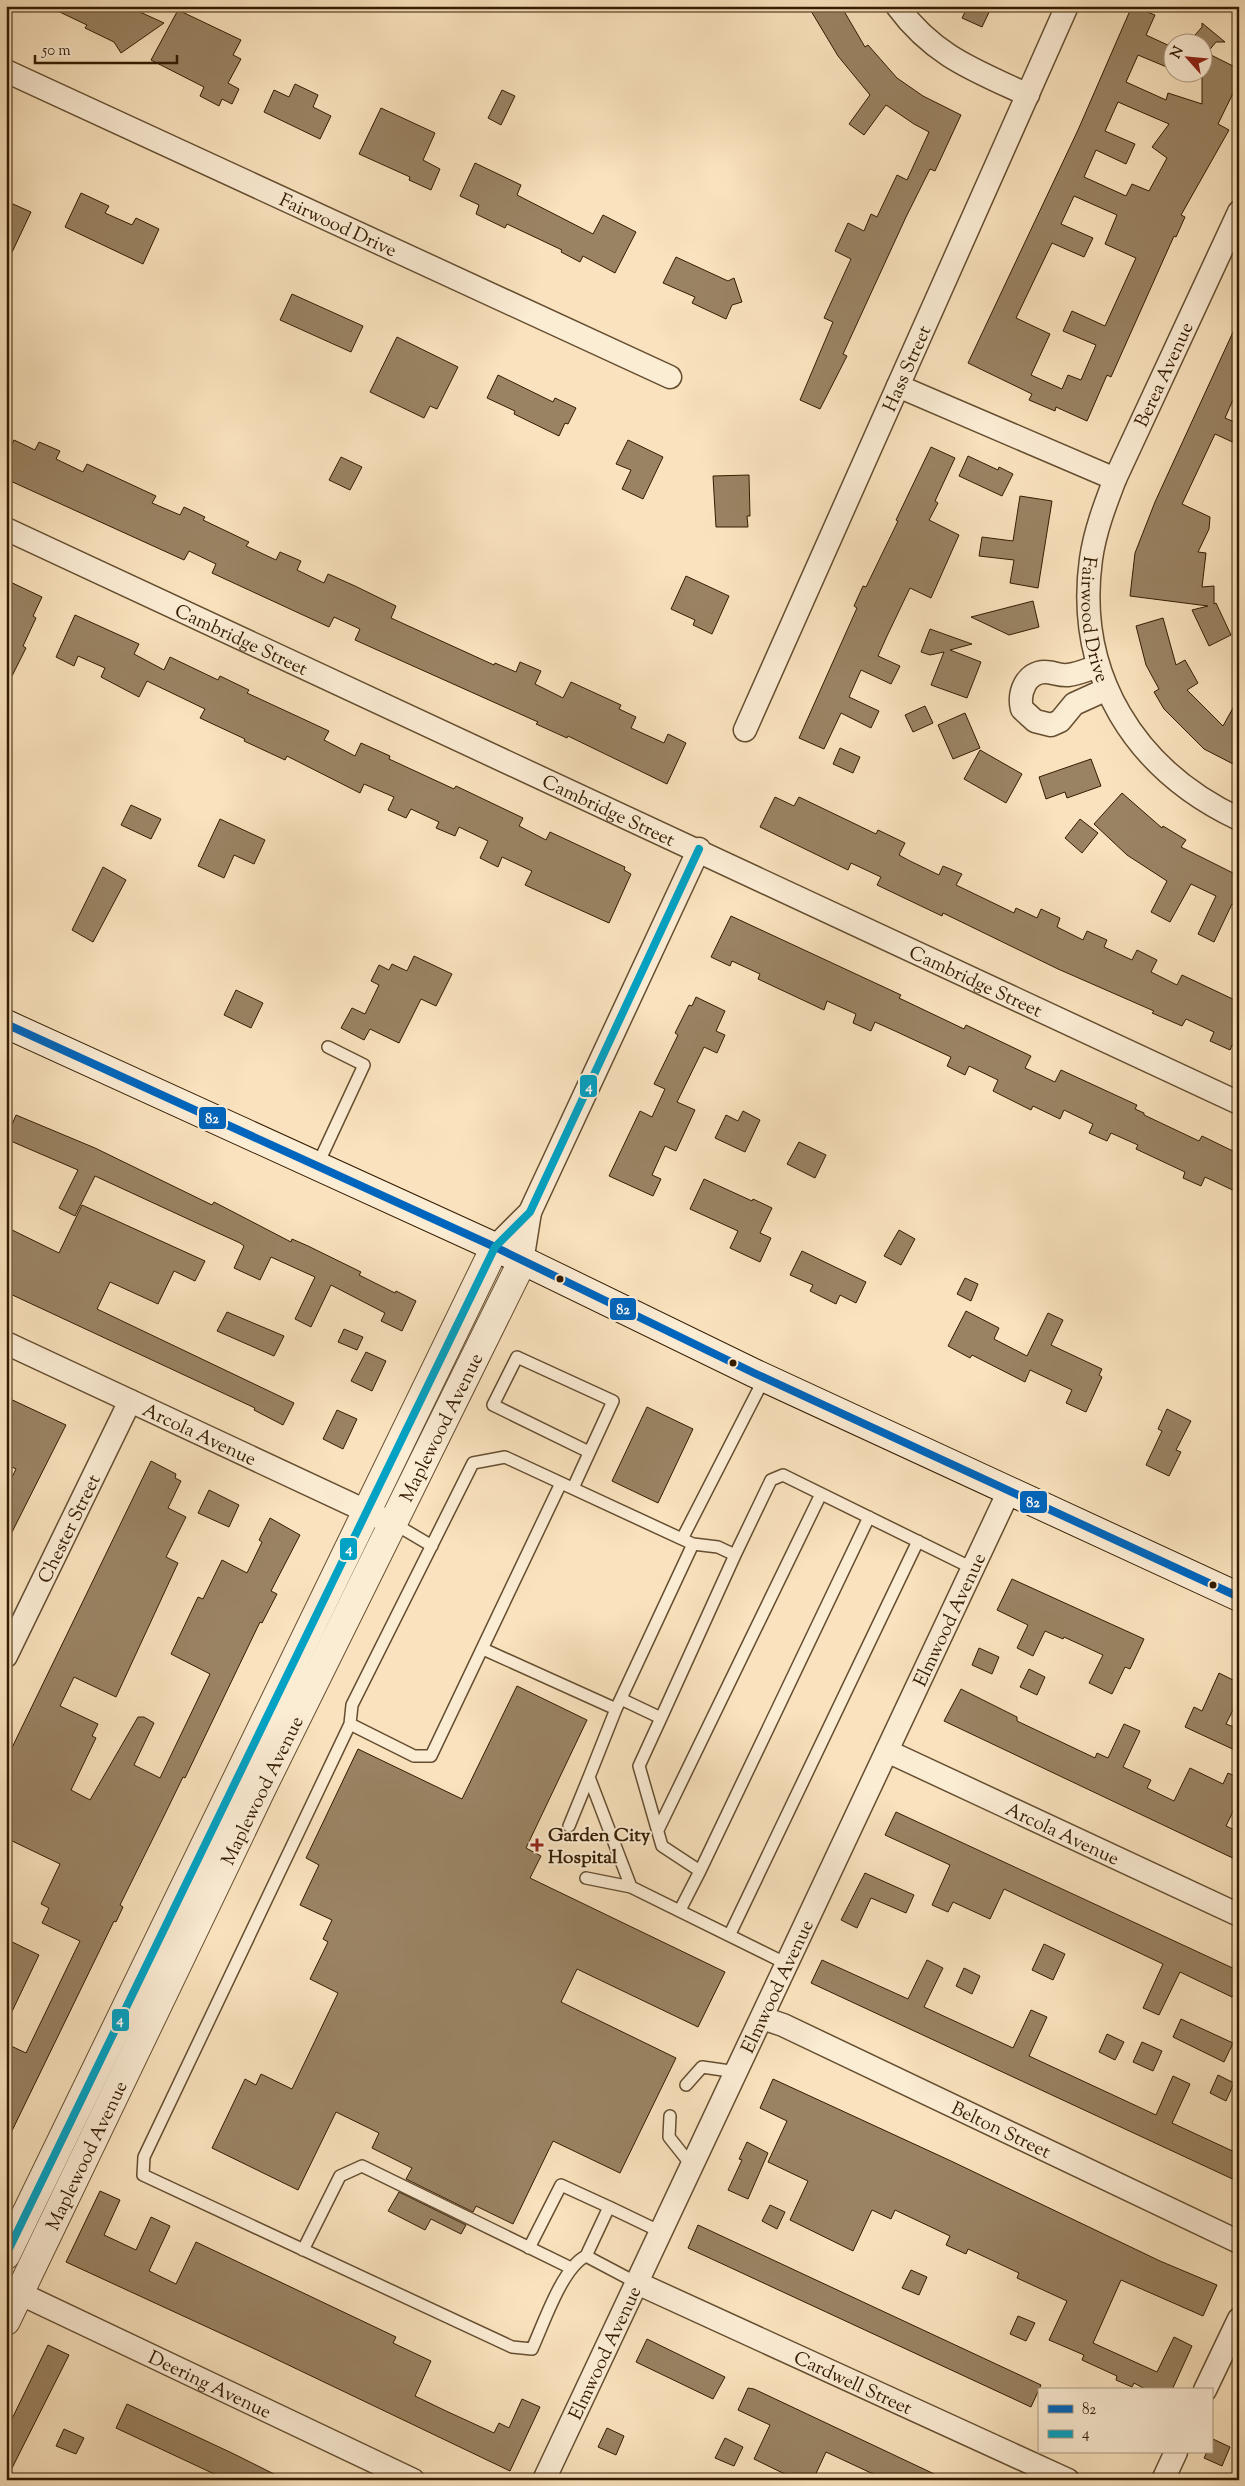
<svg xmlns="http://www.w3.org/2000/svg" width="1245" height="2486" font-family="'Sorts Mill Goudy',serif">
  <style>
    .building { fill: #9a8363; stroke: #341c01; fill-rule: evenodd }
    .lines { fill: none; stroke-linecap: round; stroke-linejoin: round }
    .service-casing { stroke: #654e30; stroke-width: 14 }
    .minor-casing { stroke: #654e30; stroke-width: 25 }
    .tertiary-casing { stroke: #654e30; stroke-width: 30 }
    .secondary-casing { stroke: #341c01; stroke-width: 30 }
    .service { stroke: #fbecd4; stroke-width: 11 }
    .minor { stroke: #fbecd4; stroke-width: 22 }
    .tertiary { stroke: #fbecd4; stroke-width: 28 }
    .secondary { stroke: #fbecd4; stroke-width: 28 }
    .bus-1-casing { stroke: #fbecd4; stroke-width: 11 }
    .bus-2-casing { stroke: #fbecd4; stroke-width: 11 }
    .bus-1 { stroke: #0065bd; stroke-width: 8 }
    .bus-2 { stroke: #03a2c4; stroke-width: 8 }
    .bus-dot { fill: #341c01; stroke: #fbecd4; stroke-width: 2 }
    .poi-dot { fill: #8f2418; stroke: #fbecd4; stroke-width: 2 }
    .labels { text-anchor: middle; stroke-width: 4; stroke-linejoin: round; paint-order: stroke }
    .street-label { font-size: 19px; fill: #341c01; stroke: #fbecd4 }
    .poi-label { font-size: 19px; font-weight: bold; fill: #341c01; stroke: #fbecd4; text-anchor: start }
    .line-badge { stroke: #fbecd4; stroke-width: 2 }
    .badge-label { font-size: 14px; text-anchor: middle; font-weight: bold; fill: #fff }
  </style>
  <rect width="100%" height="100%" fill="#f9e2bd"/>
  <filter id="stains"><feTurbulence type="fractalNoise" baseFrequency=".004" numOctaves="4"/><feColorMatrix values="0 0 0 0 .2 0 0 0 0 .09 0 0 0 0 .02 0 0 0 .5 -.17"/></filter>
  <radialGradient id="worn" r=".72"><stop offset=".6" stop-color="#630" stop-opacity="0"/><stop offset="1" stop-color="#630" stop-opacity=".3"/></radialGradient>
  <!-- building -->
  <path class="building" d="M47 6H143L140 12 164 23 121 53 114 42 85 28 87 25Z
    M808 6H841L865 47 868 45 897 78 923 96 961 115 935 171 930 169 906 217 843 354 847 356 820 409 800 400 833 322 824 318 851 259 835 251 848 223 864 231 871 214 877 217 897 175 907 180 929 132 914 124 886 105 864 135 849 124 870 95 838 56Z
    M968 6H992L982 27 962 18Z
    M1132 6 1155 15 1146 35 1172 47V60L1169 68 1138 55 1126 82 1166 100 1168 93 1202 104V42H1189L1202 27V23L1225 42H1216L1207 53 1239 69V81L1218 124 1229 130 1181 215 1185 217 1176 237 1174 236 1111 377 1107 375 1087 421 1056 407 1055 411 1029 400 1032 394 968 363 1078 130ZM1118 102 1169 124 1152 147 1167 158 1149 191 1132 184 1126 196 1084 177 1096 150 1126 164 1135 144 1105 131ZM1074 196 1117 215 1105 244 1136 258 1105 326 1072 311 1063 331 1096 345 1081 380 1068 375 1062 389 1031 375 1050 334 1016 318 1052 243 1084 257 1093 238 1061 224Z
    M178 10 241 40 233 55 241 59 228 83 239 89 232 104 222 99 219 106 200 96 204 87 151 60Z
    M295 84 318 95 313 107 331 116 320 139 264 112 274 90 289 97Z
    M502 90 515 96 501 125 488 118Z
    M381 108 435 133 423 160 440 169 431 190 409 180 410 177 359 154Z
    M475 163 521 185 517 195 593 234 603 215 636 232 615 273 583 256 580 262 561 252 562 250 507 224 505 228 476 214 479 205 460 196Z
    M81 193 109 206 105 213 132 225 136 218 159 229 143 264 65 227Z
    M6 201 31 212 6 265Z
    M676 257 728 281 734 278 742 302 732 305 726 319 692 303 695 297 663 283Z
    M292 294 363 326 351 352 280 320Z
    M1239 319V386L1225 418 1239 424V445L1215 434 1182 504 1210 517 1209 529 1198 552 1206 553 1202 587 1214 586V604L1216 603 1231 635 1209 646 1192 610 1208 606 1130 596 1135 553 1155 502Z
    M397 337 458 367 437 409 430 406 424 418 370 392Z
    M498 375 553 402 555 398 576 408 568 424 565 423 559 436 514 414 515 411 487 398Z
    M14 440 35 450 39 442 60 451 56 459 83 472 87 464 156 496 152 503 180 515 184 507 205 517 203 520 249 542 246 546 276 560 280 552 301 561 297 570 324 583 328 574 355 586 396 606 391 618 494 665 495 663 516 672 520 662 541 671 535 684 563 698 571 682 621 705 619 709 636 717 631 728 664 743 668 734 686 743 667 784 568 736 567 738 536 724 538 722 355 640 360 629 334 617 329 627 212 573 216 564 189 551 184 560 6 479V457Z
    M628 440 663 457 643 499 622 489 631 470 616 464Z
    M931 447 955 458 935 501 938 503 929 520 959 535 931 598 910 588 887 636 878 656 900 666 891 684 861 670 849 697 879 711 871 728 841 713 824 749 799 738 857 608 854 606 863 586 866 587 898 521 896 520Z
    M968 456 998 470 999 467 1013 474 1002 496 959 476Z
    M341 457 362 467 350 490 329 480Z
    M749 475 750 516H747L748 527H716L713 476Z
    M1020 496 1052 501 1038 588 1010 583 1014 560 979 556 982 537 1013 541Z
    M686 576 729 596 712 634 693 625 695 620 671 609Z
    M6 580 42 597 33 616 36 618 23 646 26 648 6 688Z
    M1033 601 1039 627 1009 635 971 617Z
    M75 615 139 644 134 654 164 670 170 657 218 680 220 676 249 690 247 693 329 731 324 740 355 756 361 743 390 756 389 759 454 789 456 786 523 818 519 826 546 840 550 832 625 867 624 870 631 874 609 923 525 885 532 871 502 857 498 867 480 858 488 841 459 827 455 836 436 828 439 822 411 809 406 818 388 810 394 797 364 784 360 793 287 756 285 760 244 741 245 739 200 718 205 709 147 681 139 697 101 677 105 668 78 656 74 666 56 657Z
    M1163 618 1176 665 1185 660 1198 683 1187 690 1223 726 1239 697V767L1204 749 1164 709 1154 692 1159 689 1146 665 1136 626Z
    M930 629 972 644 950 650 981 662 967 698 931 685 944 652 930 655 921 652Z
    M925 706 933 723 913 732 905 715Z
    M965 713 980 748 953 759 938 725Z
    M840 748 860 757 853 773 833 764Z
    M980 750 1022 774 1006 803 964 779Z
    M1091 759 1101 786 1067 798 1065 792 1046 799 1039 777Z
    M1122 793 1162 828 1163 826 1186 840 1181 847 1239 876V907L1232 904 1214 942 1198 934 1216 896 1191 884 1170 922 1151 912 1167 881 1127 855 1094 824Z
    M775 797 794 806 799 797 876 834 878 830 905 843 899 855 910 861 939 875 943 866 962 874 956 885 1014 913 1016 908 1037 918 1041 909 1060 918 1057 927 1083 940 1087 931 1107 940 1104 947 1132 960 1137 950 1157 960 1151 972 1177 985 1182 975 1239 1002V1048L1232 1045 1230 1050 1210 1041 1214 1032 1186 1019 1182 1026 1152 1013 1154 1011 1058 969 943 913 942 916 877 885 881 877 851 863 848 870 760 827Z
    M131 805 161 819 151 839 121 825Z
    M220 819 265 840 254 864 234 855 224 878 198 866Z
    M1080 819 1098 833 1082 853 1065 838Z
    M103 867 126 880 93 942 72 930Z
    M731 916 901 995 899 998 964 1029 966 1025 1031 1056 1025 1068 1055 1082 1061 1070 1137 1105 1135 1109 1144 1113V1115L1199 1141 1202 1136 1239 1154V1193L1205 1177 1201 1186 1183 1178 1185 1172 1136 1149 1138 1145 1111 1133 1107 1141 1089 1133 1093 1124 1064 1110 1060 1119 1033 1106 1031 1110 993 1091 998 1080 969 1066 965 1075 947 1066 951 1057 895 1031 875 1022 871 1031 853 1023 856 1014 827 1001 824 1010 758 979 760 974 732 961 730 966 711 957Z
    M414 956 452 974 436 1006 421 999 399 1043 370 1029 364 1040 341 1028 352 1008 365 1014 379 985 371 981 379 965 389 970 392 964 407 971Z
    M236 990 263 1003 251 1028 224 1015Z
    M696 997 725 1011 716 1031 725 1035 717 1053 704 1047 677 1102 695 1110 676 1151 665 1146 652 1175 661 1179 653 1196 609 1176 640 1111 652 1117 665 1089 654 1084 678 1035 675 1033 689 1005 692 1006Z
    M743 1111 760 1120 745 1152 715 1138 726 1115 738 1121Z
    M16 1115 95 1148 212 1205 214 1202 291 1242 292 1239 308 1246 361 1272 359 1275 395 1293 396 1291 416 1301 402 1331 381 1321 385 1313 331 1285 311 1327 295 1319 315 1277 271 1257 260 1280 234 1268 244 1246 240 1243 95 1176 75 1216 59 1208 78 1170 6 1139Z
    M799 1142 826 1155 815 1178 787 1164Z
    M704 1179 752 1201 753 1199 772 1208 760 1233 771 1238 760 1262 730 1248 738 1231 690 1209Z
    M82 1205 205 1261 195 1281 174 1271 158 1304 110 1282 97 1309 294 1403 283 1425 254 1410 255 1408 6 1292V1227L59 1253Z
    M899 1230 915 1239 901 1265 884 1256Z
    M802 1251 866 1282 856 1303 840 1295 836 1304 810 1291 813 1285 790 1275Z
    M965 1278 978 1284 971 1301 957 1294Z
    M966 1311 999 1328 994 1339 1027 1356 1048 1313 1063 1320 1051 1345 1102 1369 1099 1375 1102 1377 1086 1412 1066 1403 1072 1390 1030 1370 1025 1382 972 1355 970 1358 948 1346Z
    M227 1312 284 1336 274 1356 217 1331Z
    M344 1329 363 1337 357 1350 338 1342Z
    M366 1352 386 1361 372 1391 351 1381Z
    M6 1397 66 1425 6 1544V1489L16 1469 6 1464Z
    M647 1407 693 1429 658 1503 612 1481Z
    M1167 1409 1191 1421 1176 1450 1181 1452 1169 1476 1146 1465 1162 1431 1158 1429Z
    M337 1410 357 1419 343 1449 323 1439Z
    M151 1461 176 1474 175 1478 181 1481 168 1508 186 1517 166 1557 178 1563 116 1697 74 1677 60 1706 98 1724 92 1736 96 1738 71 1790 90 1800 138 1717H144L154 1723 134 1765 160 1778 210 1674 171 1654 198 1597 203 1599 222 1560 247 1573 262 1542 259 1540 270 1518 300 1535 271 1591 277 1594 262 1623 260 1622 185 1778 183 1777 164 1816 120 1905 123 1907 116 1922 114 1921 6 2143V2055L11 2046 26 2053 80 1941 42 1923 49 1908 41 1904 60 1864 6 1838V1760Z
    M209 1490 239 1505 229 1527 198 1513Z
    M1012 1579 1144 1639 1130 1669 1125 1667 1112 1694 1089 1683 1103 1655 1064 1637 1063 1639 1045 1631 1033 1656 1017 1648 1028 1625 997 1610Z
    M979 1648 999 1657 992 1674 972 1665Z
    M1029 1669 1045 1677 1037 1695 1020 1687Z
    M1219 1673 1239 1683V1698L1226 1724 1239 1729V1752L1185 1727 1194 1707 1202 1711Z
    M517 1686 587 1720 526 1848 541 1856 530 1878 725 1972 698 2027 577 1969 561 2002 676 2058 620 2173 553 2141 513 2224 476 2206 473 2212 406 2179 412 2168 372 2148 379 2133 336 2112 298 2190 212 2148 245 2079 256 2085 261 2074 292 2089 338 1993 310 1979 328 1942 323 1939 332 1920 300 1905 319 1865 306 1858 358 1749 462 1799Z
    M961 1689 1017 1717V1721L1095 1758 1097 1753 1108 1758 1124 1724 1140 1731 1123 1767 1151 1780 1147 1788 1174 1801 1190 1768 1223 1784 1228 1773 1239 1778V1799L1226 1826 1239 1832V1861L944 1721Z
    M896 1812 1239 1971V1981L1232 1997 1180 1972 1159 2015 1143 2008 1163 1964 1004 1889 990 1919 953 1902 948 1912 932 1905 950 1865 885 1835Z
    M865 1873 914 1895 906 1913 871 1898 857 1928 841 1920Z
    M6 1939 39 1955 6 2024Z
    M1044 1944 1065 1954 1053 1980 1032 1970Z
    M822 1960 908 1999 927 1960 943 1968 924 2007 1013 2048 1031 2010 1047 2017 1029 2056 1156 2115 1173 2076 1190 2084 1172 2123 1239 2154V2182L811 1983Z
    M964 1968 980 1976 972 1994 956 1986Z
    M1181 2019 1233 2043 1224 2062 1173 2037Z
    M1107 2034 1124 2042 1115 2060 1099 2052Z
    M1142 2042 1162 2051 1153 2071 1133 2062Z
    M1218 2075 1234 2083 1226 2101 1210 2093Z
    M773 2079 951 2161 1160 2261 1217 2285 1203 2316 1121 2280 1093 2343 1157 2372 1174 2337 1192 2346 1172 2390H1147L1134 2383 1132 2387 1116 2380 1117 2376 1082 2360 1084 2355 1049 2340 1067 2301 1017 2278 1019 2273 968 2249 966 2254 946 2245 950 2236 895 2210 891 2219 872 2210 853 2251 790 2220 808 2181 768 2162 787 2121 760 2108Z
    M747 2142 768 2153 748 2199 728 2190 742 2160 739 2159Z
    M100 2191 120 2200 104 2235 136 2250 151 2217 170 2226 149 2271 176 2284 196 2242 396 2337 393 2343 431 2361 415 2396 446 2411 494 2433 499 2423 509 2428 522 2399 540 2407 510 2471 257 2350 66 2262Z
    M399 2192 466 2225 461 2234 431 2219 425 2230 388 2211Z
    M770 2205 785 2212 777 2229 762 2221Z
    M698 2225 1041 2385 1031 2407 688 2248Z
    M911 2270 927 2277 919 2295 902 2288Z
    M1018 2316 1035 2323 1026 2341 1010 2334Z
    M647 2339 725 2377 713 2399 636 2362Z
    M48 2345 69 2355 6 2480V2431Z
    M748 2388 754 2389 947 2480H886L826 2452 813 2480H797L754 2459 770 2425 738 2410Z
    M127 2404 234 2454 286 2480H227L116 2428Z
    M607 2428 624 2436 616 2455 598 2447Z
    M64 2429 84 2438 76 2454 56 2446Z
    M725 2438 743 2447 734 2466 715 2458Z
    M1213 2439 1230 2447 1222 2466 1204 2458 1207 2452H1211Z"/>
  <g class="lines">
    <!-- service casing -->
    <g class="service-casing">
      <path id="service" d="M317 1166 364 1065 328 1047
        M573 1488 613 1401 517 1357 493 1405 589 1452
        M393 1523 432 1546
        M682 1539 693 1544 616 1709 589 1777 631 1887 787 1964
        M693 1544 718 1547 735 1555
        M483 1649 616 1709
        M621 1699 661 1718 639 1766 662 1846 700 1871 680 1910
        M661 1718 735 1555 771 1480 783 1475 972 1568
        M350 1724 414 1756H431L561 1483
        M569 1826 589 1777
        M658 1830 821 1494
        M700 1871 869 1517
        M586 1878 631 1887
        M730 1934 918 1541
        M686 2085 702 2067 737 2072
        M670 2116 669 2137 692 2166
        M529 2248 561 2185 609 2207
        M303 2250 340 2176 362 2166 571 2268
        M586 2256 609 2207 661 2232
        M637 2283 586 2256C562 2268 544 2323 532 2349L512 2347 143 2175 144 2157 350 1724 352 1705 473 1463 505 1457 682 1539 765 1377"/>
    </g>
    <!-- minor casing -->
    <g class="minor-casing">
      <g id="minor">
        <path d="M897 6C934 56 974 70 1028 95"/>
        <path id="s1" d="M6 71 670 377"/>
        <path id="s2" d="M1239 212 1115 479C1105 505 1095 531 1091 559 1075 675 1135 770 1239 819"/>
        <path d="M898 386 1115 479"/>
        <path id="s3" d="M6 529 1239 1103"/>
        <path d="M1098 666C1089 669 1078 674 1068 675 1060 676 1053 672 1045 672 1026 672 1018 693 1022 709L1035 721 1051 725 1060 721 1074 704 1107 689"/>
        <path id="s4" d="M745 730 1067 6"/>
        <path d="M495 1247 530 1212 699 849"/>
        <path d="M522 1262 530 1212"/>
        <path id="s5" d="M6 1343 383 1519"/>
        <path id="s6" d="M6 1656 130 1401"/>
        <path id="s7" d="M887 1751 1239 1915"/>
        <path id="s8" d="M762 2018 783 2025 1239 2242"/>
        <path id="s9" d="M637 2283 1068 2480"/>
        <path id="s10" d="M6 2290 19 2293 413 2480"/>
        <path d="M1205 2390 1239 2319"/>
        <path id="s11" d="M544 2480 1009 1491"/>
        <path d="M1163 2480 1176 2452"/>
      </g>
    </g>
    <!-- tertiary casing -->
    <g class="tertiary-casing">
      <g id="tertiary">
        <path d="M6 2255 495 1247"/>
        <path id="s12" d="M6 2321 263 1786 522 1262"/>
      </g>
    </g>
    <!-- secondary casing -->
    <g class="secondary-casing">
      <path id="secondary" d="M6 1024 495 1247 754 1373 1239 1597"/>
    </g>
    <!-- service -->
    <use href="#service" class="service"/>
    <!-- minor -->
    <use href="#minor" class="minor"/>
    <!-- tertiary -->
    <use href="#tertiary" class="tertiary"/>
    <!-- secondary -->
    <use href="#secondary" class="secondary"/>
    <!-- bus-1 casing -->
    <g class="bus-1-casing">
      <path id="bus-1" d="M6 1024 495 1247 754 1373 1239 1597"/>
    </g>
    <!-- bus-2 casing -->
    <g class="bus-2-casing">
      <path id="bus-2" d="M6 2255 495 1247 530 1212 699 849"/>
    </g>
    <!-- bus-1 -->
    <use href="#bus-1" class="bus-1"/>
    <!-- bus-2 -->
    <use href="#bus-2" class="bus-2"/>
  </g>
  <!-- markers -->
  <g class="bus-dot">
    <circle cx="560" cy="1279" r="4.5"/>
    <circle cx="733" cy="1363" r="4.5"/>
    <circle cx="1213" cy="1585" r="4.5"/>
  </g>
  <path class="poi-dot" d="M534.5 1837.5h5v5h5v5h-5v5h-5v-5h-5v-5h5z"/>
  <g class="labels">
    <!-- street labels -->
    <g class="street-label">
      <text dy="7" stroke="none"><textPath href="#s1" startOffset="366">Fairwood Drive</textPath></text>
      <text dy="7" stroke="none"><textPath href="#s4" startOffset="396">Hass Street</textPath></text>
      <text transform="translate(1163 374) rotate(-65)" y="7">Berea Avenue</text>
      <text dy="7" stroke="none"><textPath href="#s2" startOffset="439">Fairwood Drive</textPath></text>
      <text dy="7" stroke="none"><textPath href="#s3" startOffset="260">Cambridge Street</textPath></text>
      <text dy="7" stroke="none"><textPath href="#s3" startOffset="665">Cambridge Street</textPath></text>
      <text dy="7" stroke="none"><textPath href="#s3" startOffset="1070">Cambridge Street</textPath></text>
      <text dy="7" stroke="none"><textPath href="#s12" startOffset="994">Maplewood Avenue</textPath></text>
      <text dy="7" stroke="none"><textPath href="#s5" startOffset="214">Arcola Avenue</textPath></text>
      <text dy="7" stroke="none"><textPath href="#s6" startOffset="142">Chester Street</textPath></text>
      <text dy="7" stroke="none"><textPath href="#s11" startOffset="951">Elmwood Avenue</textPath></text>
      <text dy="7" stroke="none"><textPath href="#s12" startOffset="589">Maplewood Avenue</textPath></text>
      <text dy="7" stroke="none"><textPath href="#s7" startOffset="194">Arcola Avenue</textPath></text>
      <text dy="7" stroke="none"><textPath href="#s11" startOffset="546">Elmwood Avenue</textPath></text>
      <text dy="7" stroke="none"><textPath href="#s8" startOffset="264">Belton Street</textPath></text>
      <text dy="7" stroke="none"><textPath href="#s12" startOffset="184">Maplewood Avenue</textPath></text>
      <text dy="7" stroke="none"><textPath href="#s11" startOffset="141">Elmwood Avenue</textPath></text>
      <text dy="7" stroke="none"><textPath href="#s9" startOffset="238">Cardwell Street</textPath></text>
      <text dy="7" stroke="none"><textPath href="#s10" startOffset="225">Deering Avenue</textPath></text>
    </g>
    <!-- poi labels -->
    <g class="poi-label">
      <text x="548" y="1841">Garden City<tspan x="548" dy="22">Hospital</tspan></text>
    </g>
  </g>
  <g class="line-badge">
    <rect x="579" y="1074" width="19" height="24" rx="5" fill="#03a2c4"/>
    <rect x="198" y="1106" width="29" height="24" rx="5" fill="#0065bd"/>
    <rect x="609" y="1297" width="28" height="24" rx="5" fill="#0065bd"/>
    <rect x="1019" y="1490" width="29" height="24" rx="5" fill="#0065bd"/>
    <rect x="339" y="1537" width="19" height="24" rx="5" fill="#03a2c4"/>
    <rect x="111" y="2008" width="19" height="24" rx="5" fill="#03a2c4"/>
  </g>
  <g class="badge-label">
    <text x="589" y="1091">4</text>
    <text x="212" y="1123">82</text>
    <text x="623" y="1314">82</text>
    <text x="1033" y="1507">82</text>
    <text x="349" y="1553">4</text>
    <text x="120" y="2024">4</text>
  </g>
  <!-- margin -->
  <rect width="1245" height="2486" fill="none" stroke="#f9e2bd" stroke-width="25"/>
  <rect x="8" y="8" width="1230" height="2471" fill="none" stroke="#341c01" stroke-width="2.5"/>
  <rect x="12" y="12" width="1220" height="2461" fill="none" stroke="#341c01"/>
  <!-- legend -->
  <rect x="1038" y="2388" width="175" height="65" fill="#fbecd4" stroke="#ab9980"/>
  <rect x="1048" y="2405" width="25" height="8" fill="#0065bd" stroke="#ab9980"/>
  <text x="1082" y="2414" font-size="15" fill="#341c01">82</text>
  <rect x="1048" y="2430" width="25" height="8" fill="#03a2c4" stroke="#ab9980"/>
  <text x="1082" y="2438" font-size="15" fill="#341c01">4</text>
  <!-- north arrow -->
  <g transform="translate(1188 58) rotate(297)"><circle r="24" fill="#fbecd4" stroke="#ab9980"/>
  <path d="M0-4L9 19L0 12L-9 19Z" fill="#8f2418"/>
  <text y="-8" font-size="14" font-weight="bold" text-anchor="middle" fill="#341c01">N</text>
  </g>
  <!-- scale -->
  <path d="M35 55v8h142v-8" fill="none" stroke="#341c01" stroke-width="2.5"/>
  <text x="42" y="55" font-size="15" fill="#341c01" stroke="#fbecd4" stroke-width="4" paint-order="stroke">50 m</text>
  <rect width="100%" height="100%" filter="url(#stains)"/>
  <rect width="100%" height="100%" fill="url(#worn)"/>
</svg>
